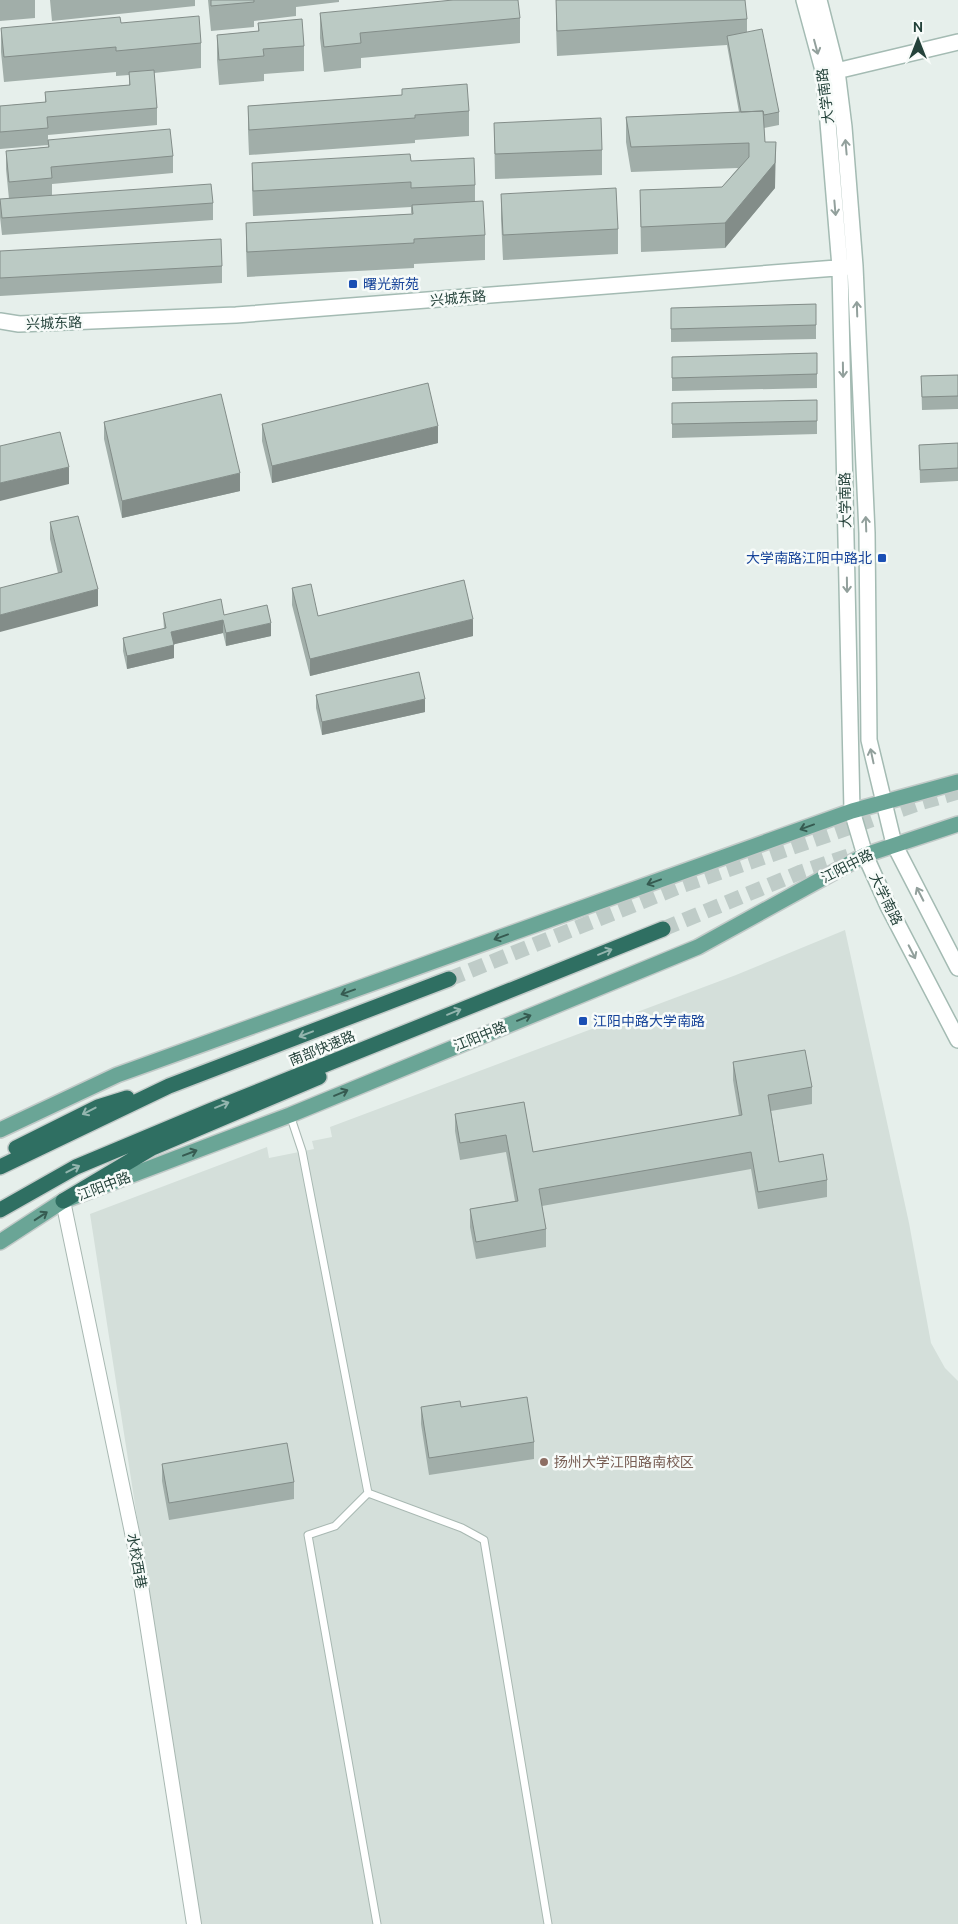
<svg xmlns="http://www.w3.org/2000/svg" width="958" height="1924" font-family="Ubuntu,'Noto Sans SC',sans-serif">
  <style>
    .built { fill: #d4dfda }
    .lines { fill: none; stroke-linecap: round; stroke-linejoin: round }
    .highway-tunnel { stroke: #bfccc8; stroke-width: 15; stroke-dasharray: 15 8; stroke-linecap: butt }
    .lane-casing { stroke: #a8b8b2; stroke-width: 9 }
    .street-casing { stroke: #a8b8b2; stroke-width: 16 }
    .secondary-casing { stroke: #a4bbb3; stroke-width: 18 }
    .primary-casing { stroke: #c2cac8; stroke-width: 18 }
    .highway-casing { stroke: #c2cac8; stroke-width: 18 }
    .lane { stroke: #fff; stroke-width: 7 }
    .street { stroke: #fff; stroke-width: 14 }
    .secondary { stroke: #fff; stroke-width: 15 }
    .primary { stroke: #6aa596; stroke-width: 15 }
    .highway { stroke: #2f6f62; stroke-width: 15 }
    .wall { fill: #a1aea9 }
    .shaded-wall { fill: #838d89 }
    .building { fill: #bbcac4; stroke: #838d89 }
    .oneway { stroke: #92a09c }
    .oneway2 { stroke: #365b51 }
    .oneway3 { stroke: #93b5ae }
    .transit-dot { fill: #1a4fb4; stroke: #f7fbf9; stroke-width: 2 }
    .education-dot { fill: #8d6e63; stroke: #f7fbf9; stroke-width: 2 }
    .labels { text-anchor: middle; stroke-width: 5; stroke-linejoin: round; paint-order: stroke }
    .street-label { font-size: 14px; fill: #24423a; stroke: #f7fbf9 }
    .transit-label { font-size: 14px; fill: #164399; stroke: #f7fbf9; text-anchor: start }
    .education-label { font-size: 14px; fill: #785e54; stroke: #f7fbf9; text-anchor: start }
  </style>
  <rect width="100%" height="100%" fill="#e6efeb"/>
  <!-- built -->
  <path class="built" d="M845 930 909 1223 931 1343 945 1368 958 1381V1924H200L90 1214 267 1147 269 1158 314 1149 312 1141 332 1137 330 1127 736 975Z"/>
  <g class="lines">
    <!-- highway-tunnel -->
    <path class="highway-tunnel" d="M663 929 801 872 866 850
      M449 979 681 886 920 803 958 792"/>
    <!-- lane casing -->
    <g class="lane-casing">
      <path id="lane" d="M290 1115 302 1151 368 1493
        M368 1493 462 1528 484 1540 548 1924
        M368 1493 335 1526 308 1535 377 1924"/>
    </g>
    <!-- street casing -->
    <g class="street-casing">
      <path id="street" d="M63 1201 135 1547 194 1924"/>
    </g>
    <!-- secondary casing -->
    <g class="secondary-casing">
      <path id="secondary" d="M804 0 824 74 840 267 852 811 865 855 888 906 958 1040
        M819 0 837 71 844 127 855 266 867 533 869 740 894 844 958 968
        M828 73 958 42
        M0 321 19 324 236 315 849 267"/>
    </g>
    <!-- primary casing -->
    <g class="primary-casing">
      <path id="primary" d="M0 1130 117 1075 852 811 958 782
        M0 1242 63 1201 290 1115 698 947 865 855 958 824"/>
    </g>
    <!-- highway casing -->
    <g class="highway-casing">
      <path id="highway" d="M16 1148 98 1107 127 1098
        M0 1167 169 1086 449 979
        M63 1201 152 1148 319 1077
        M0 1210 76 1167 212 1110 663 929"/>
    </g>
    <!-- lane -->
    <use href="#lane" class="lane"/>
    <!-- street -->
    <use href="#street" class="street"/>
    <!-- secondary -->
    <use href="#secondary" class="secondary"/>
    <!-- primary -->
    <use href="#primary" class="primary"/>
    <!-- highway -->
    <use href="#highway" class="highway"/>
  </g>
  <!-- wall -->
  <path class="wall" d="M0 0H35V18L0 21Z
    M50 0H195V6L52 21Z
    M208 0H339V2L296 7V16L254 21V27L211 31Z
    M556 0 747 19V32L779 112V125L764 128 765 142 775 188 725 248 641 252 640 190 722 187 738 168 631 172 626 142V117L739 112 727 45 557 56 556 25Z
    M320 13 520 18V43L361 58V68L324 72 320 38Z
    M121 23 201 43V68L154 73 157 108V125L48 135V145L0 149V106L45 102V92L129 85V75L116 76V72L4 82 1 52V28Z
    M258 23 304 46V71L264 74V81L219 85 217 60V35L258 31Z
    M402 89 469 111V136L415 140V143L249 155 248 131V106L402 95Z
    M494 123 602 150V175L495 179Z
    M48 140 173 156V173L52 184V195L213 203V220L2 235 0 217V199H9L6 169V151L48 147Z
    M411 161 475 185V202L485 235V260L414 264V268L247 277 246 248V223L412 214 411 213V207L253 216 252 188V163Z
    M501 194 618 229V254L503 260 501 219Z
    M0 251 222 266V283L0 296Z
    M816 304V339L671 342V308Z
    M817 353V388L672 391V357Z
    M958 375V409L922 410 921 376Z
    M817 400V434L672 438V403Z
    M104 422 240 491 122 518 104 439Z
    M262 424 438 443 272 483 262 441Z
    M958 443V481L920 483 919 445Z
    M50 522 98 606 58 573 50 539Z
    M292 588 318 616 473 636 310 676 292 605Z
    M163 613 224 615 271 636 226 646 223 633 174 644V658L127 669 123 651V638L164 629Z
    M316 695 425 712 322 735 316 708Z
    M733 1062 812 1087V1104L771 1111 779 1162 827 1180V1197L758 1209 751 1169 542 1206 546 1229V1247L476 1259 470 1227V1209L515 1201 506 1152 460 1160 455 1131V1114L524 1102 533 1152 739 1116 733 1080Z
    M421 1407H461L534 1442V1459L429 1475 421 1424Z
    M162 1464 294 1482V1499L169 1520 162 1481Z"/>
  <!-- shaded-wall -->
  <path class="shaded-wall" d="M776 142 775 188 725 248V223Z
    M438 426V443L272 483V466Z
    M69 467V484L0 501V483Z
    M240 473V491L122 518V501Z
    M98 589V606L0 632V615Z
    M473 619V636L310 676V659Z
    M223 620V633L171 645V632Z
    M271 623V636L226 646V633Z
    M174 645V658L127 669V656Z
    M425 699V712L322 735V722Z"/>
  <!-- building -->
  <path class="building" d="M211 0H254V2L211 6Z
    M453 0H518L520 18 360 33 361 43 324 47 320 13Z
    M556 0H745L747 19 557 31Z
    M199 16 201 43 116 51V47L4 57 1 28 120 17 121 23Z
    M302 19 304 46 263 49 264 56 219 60 217 35 259 31 258 23Z
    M762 29 779 112 764 115 763 111 741 112 727 36Z
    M154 70 157 108 47 117 48 128 0 132V106L46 102 45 92 130 85 129 72Z
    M467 84 469 111 415 115V118L249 130 248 106 402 95V89Z
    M763 111 765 142H776L775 163 725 223 641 227 640 190 722 187 749 157V143L631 147 626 117Z
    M601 118 602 150 495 154 494 123Z
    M170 129 173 156 51 167 52 178 9 182 6 151 49 147 48 140Z
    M410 154 411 161 474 158 475 185 411 188V182L253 191 252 163Z
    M211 184 213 203 2 218 0 199Z
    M616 188 618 229 503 235 501 194Z
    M483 201 485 235 414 239V243L247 252 246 223 413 214 412 205Z
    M221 239 222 266 0 278V251Z
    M816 304V325L671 329V308Z
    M817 353V374L672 378V357Z
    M958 375V396L922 397 921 376Z
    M428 383 438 426 272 466 262 424Z
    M221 394 240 473 122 501 104 422Z
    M817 400V421L672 424V403Z
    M60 432 69 467 0 483V446Z
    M958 443V468L920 470 919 445Z
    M78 516 98 589 0 615V588L62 572 50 522Z
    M464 580 473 619 310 659 292 588 311 584 318 616Z
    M221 599 224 615 267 605 271 623 226 633 223 620 171 632 174 645 127 656 123 638 166 628 163 613Z
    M419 672 425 699 322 722 316 695Z
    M805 1050 812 1087 768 1095 779 1162 823 1154 827 1180 758 1192 751 1152 539 1189 546 1229 476 1242 470 1209 518 1201 506 1135 460 1143 455 1114 524 1102 533 1152 742 1115 733 1062Z
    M527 1397 534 1442 429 1458 421 1407 460 1401 461 1407Z
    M287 1443 294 1482 169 1503 162 1464Z"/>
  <!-- one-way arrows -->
  <defs><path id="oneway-shaft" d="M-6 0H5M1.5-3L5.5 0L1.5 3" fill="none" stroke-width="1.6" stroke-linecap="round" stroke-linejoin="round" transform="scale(1.25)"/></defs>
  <g class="oneway">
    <use href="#oneway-shaft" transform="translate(816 47) rotate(75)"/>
    <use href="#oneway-shaft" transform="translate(846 147) rotate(-95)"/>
    <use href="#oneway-shaft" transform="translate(835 208) rotate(85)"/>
    <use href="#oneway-shaft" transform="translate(857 309) rotate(-92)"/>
    <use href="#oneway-shaft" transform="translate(843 370) rotate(89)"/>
    <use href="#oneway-shaft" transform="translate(866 524) rotate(-92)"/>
    <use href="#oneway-shaft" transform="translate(847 585) rotate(89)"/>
    <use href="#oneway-shaft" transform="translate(872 756) rotate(-102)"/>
    <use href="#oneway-shaft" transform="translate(920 894) rotate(-117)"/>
    <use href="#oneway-shaft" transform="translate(912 952) rotate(63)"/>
  </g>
  <g class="oneway2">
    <use href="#oneway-shaft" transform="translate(807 827) rotate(160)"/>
    <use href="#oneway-shaft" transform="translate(654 882) rotate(160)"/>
    <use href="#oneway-shaft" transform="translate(501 937) rotate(160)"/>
    <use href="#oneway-shaft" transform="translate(348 992) rotate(160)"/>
    <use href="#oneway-shaft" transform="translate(524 1018) rotate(-22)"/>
    <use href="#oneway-shaft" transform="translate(341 1093) rotate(-23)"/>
    <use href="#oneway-shaft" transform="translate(190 1153) rotate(-21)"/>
    <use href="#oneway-shaft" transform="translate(41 1216) rotate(-33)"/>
  </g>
  <g class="oneway3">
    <use href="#oneway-shaft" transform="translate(605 952) rotate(-22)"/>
    <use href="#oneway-shaft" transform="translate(454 1012) rotate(-22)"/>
    <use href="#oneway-shaft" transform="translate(306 1034) rotate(159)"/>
    <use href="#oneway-shaft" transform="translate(222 1105) rotate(-22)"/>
    <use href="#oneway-shaft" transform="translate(89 1111) rotate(153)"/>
    <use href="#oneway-shaft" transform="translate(73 1169) rotate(-27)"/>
  </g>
  <!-- markers -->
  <g class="transit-dot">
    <rect x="348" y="279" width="10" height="10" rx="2.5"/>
    <rect x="877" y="553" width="10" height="10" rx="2.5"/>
    <rect x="578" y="1016" width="10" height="10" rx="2.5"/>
  </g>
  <circle class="education-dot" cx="544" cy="1462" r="5"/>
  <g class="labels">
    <!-- street labels -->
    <g class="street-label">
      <text transform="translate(825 96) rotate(-97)" y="5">大学南路</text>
      <text transform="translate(458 298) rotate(-5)" y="5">兴城东路</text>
      <text transform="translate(54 323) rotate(-2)" y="5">兴城东路</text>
      <text transform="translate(845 500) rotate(-91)" y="5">大学南路</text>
      <text transform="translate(847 866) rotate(-27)" y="5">江阳中路</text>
      <text transform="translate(886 899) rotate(64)" y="5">大学南路</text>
      <text transform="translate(480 1036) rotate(-22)" y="5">江阳中路</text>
      <text transform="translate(322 1048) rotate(-22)" y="5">南部快速路</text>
      <text transform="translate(104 1186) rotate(-21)" y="5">江阳中路</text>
      <text transform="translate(137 1561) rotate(80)" y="5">水校西巷</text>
    </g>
    <!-- transit labels -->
    <g class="transit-label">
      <text x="363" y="289">曙光新苑</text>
      <text x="872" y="563" text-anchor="end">大学南路江阳中路北</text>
      <text x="593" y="1026">江阳中路大学南路</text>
    </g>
    <!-- education labels -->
    <g class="education-label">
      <text x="554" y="1467">扬州大学江阳路南校区</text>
    </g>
  </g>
  <!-- north arrow -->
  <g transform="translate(918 40)" stroke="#f7fbf9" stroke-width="4" paint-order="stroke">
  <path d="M0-4L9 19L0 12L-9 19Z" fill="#24423a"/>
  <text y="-8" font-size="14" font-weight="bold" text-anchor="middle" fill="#24423a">N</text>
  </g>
</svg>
